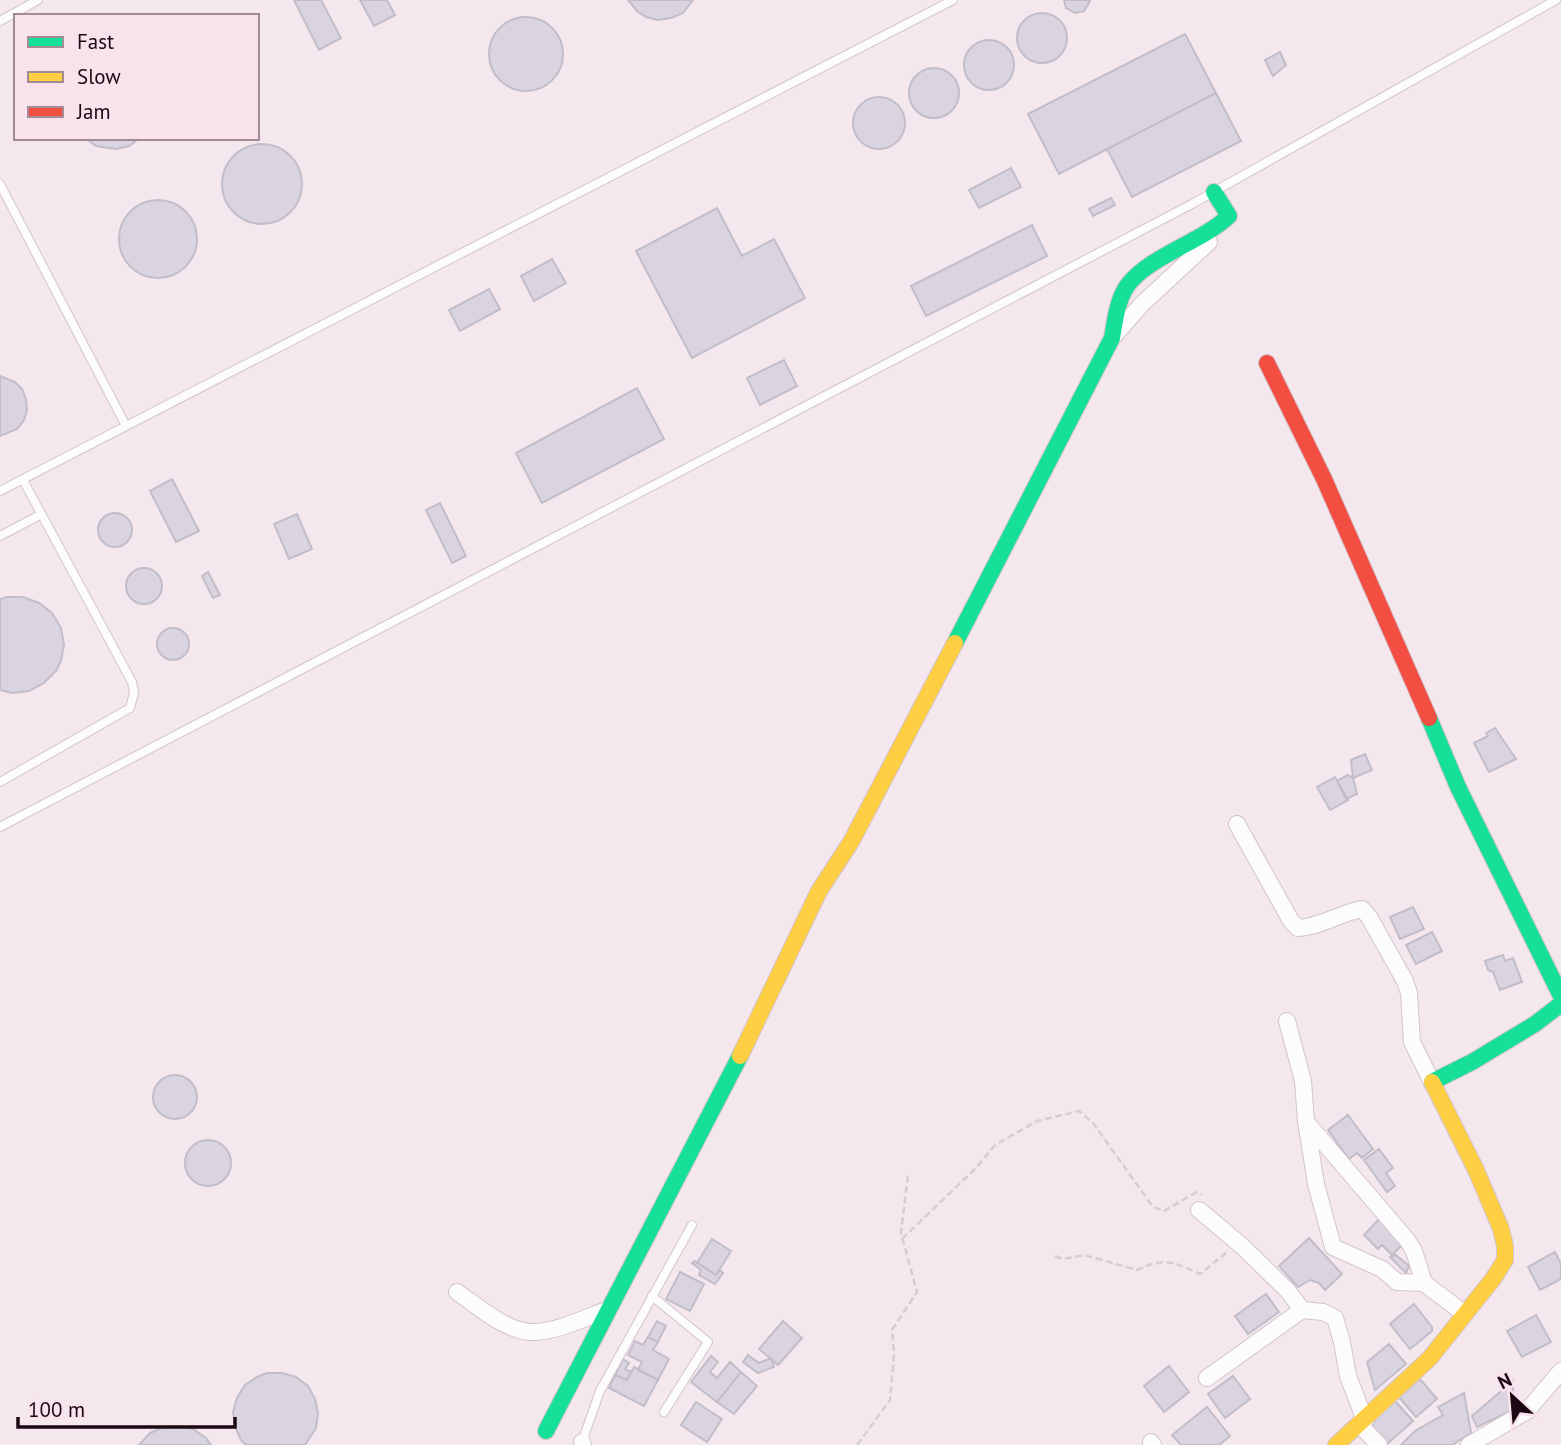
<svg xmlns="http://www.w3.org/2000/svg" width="1561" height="1445" font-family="'PT Sans',sans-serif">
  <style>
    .building { fill: #dad4e1; stroke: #c2bdc9; stroke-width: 2 }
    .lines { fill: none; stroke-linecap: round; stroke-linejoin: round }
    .lane-casing { stroke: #d3c3cb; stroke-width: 10 }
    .street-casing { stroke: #d3c3cb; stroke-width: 18 }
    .fast-casing { stroke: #d3c3cb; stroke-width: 18 }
    .slow-casing { stroke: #d3c3cb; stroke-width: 18 }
    .jam-casing { stroke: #d3c3cb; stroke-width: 18 }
    .path { stroke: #d3cfd1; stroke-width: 2.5; stroke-dasharray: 7 3.5; stroke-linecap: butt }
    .lane { stroke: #fdfcfc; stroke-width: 8 }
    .street { stroke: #fdfcfc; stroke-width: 16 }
    .fast { stroke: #16e098; stroke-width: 16 }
    .slow { stroke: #ffcf43; stroke-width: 16 }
    .jam { stroke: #f24e42; stroke-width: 16 }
  </style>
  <rect width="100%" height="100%" fill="#f4e8ee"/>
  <!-- building -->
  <path class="building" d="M294 0H321L341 38 319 50Z
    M360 0H387L395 15 374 26Z
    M628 0H693L683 13 671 18 658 20 646 17 637 11Z
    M1064 0H1090V1L1084 11 1075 13 1066 8Z
    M1017 38a25 25 0 1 1 50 0a25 25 0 1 1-50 0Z
    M489 54a37 37 0 1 1 74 0a37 37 0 1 1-74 0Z
    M1185 34 1216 93 1059 174 1028 114Z
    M964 65a25 25 0 1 1 50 0a25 25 0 1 1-50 0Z
    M1280 52 1286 65 1273 76 1265 60Z
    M909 93a25 25 0 1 1 50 0a25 25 0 1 1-50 0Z
    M1216 93 1241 141 1132 197 1107 149Z
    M853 123a26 26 0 1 1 52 0a26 26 0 1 1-52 0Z
    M140 138 129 146 116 149 96 146 85 138Z
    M222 184a40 40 0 1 1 80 0a40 40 0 1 1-80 0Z
    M1011 168 1021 187 979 208 969 190Z
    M1111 198 1115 205 1093 216 1089 209Z
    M119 239a39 39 0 1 1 78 0a39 39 0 1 1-78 0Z
    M717 208 742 256 774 239 805 298 692 358 636 251Z
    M1032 225 1047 256 926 316 911 286Z
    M552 259 566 283 534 301 521 276Z
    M489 289 500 309 460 331 449 310Z
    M784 360 797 386 760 405 747 378Z
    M0 376 15 382 22 389 26 399 27 410 24 420 17 429 0 436Z
    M637 388 664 439 542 503 516 453Z
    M172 479 199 531 176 542 150 491Z
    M440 503 466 556 452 563 426 510Z
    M98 530a17 17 0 1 1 34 0a17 17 0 1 1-34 0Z
    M297 514 312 549 289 559 274 524Z
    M126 586a18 18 0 1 1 36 0a18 18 0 1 1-36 0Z
    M208 572 220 595 213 598 202 576Z
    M7 597H23L39 603 52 613 61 628 64 645 61 661 56 671 44 683 29 691 12 693 0 690V599Z
    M157 644a16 16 0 1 1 32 0a16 16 0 1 1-32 0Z
    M1495 728 1516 759 1489 772 1474 743 1488 736 1486 733Z
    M1365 754 1372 770 1353 778 1351 760Z
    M1348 775 1353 778 1357 794 1346 799 1337 781Z
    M1335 777 1348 800 1330 810 1317 787Z
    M1413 907 1424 929 1400 939 1390 917Z
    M1432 932 1442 951 1416 964 1406 945Z
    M1503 955 1505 961 1513 958 1522 982 1500 990 1493 972 1488 970 1485 961Z
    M153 1097a22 22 0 1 1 44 0a22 22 0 1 1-44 0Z
    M1348 1115 1373 1149 1362 1158 1357 1153 1349 1159 1328 1130Z
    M185 1163a23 23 0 1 1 46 0a23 23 0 1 1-46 0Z
    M1379 1149 1393 1168 1386 1173 1395 1186 1387 1192 1364 1160Z
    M1381 1217 1406 1241 1392 1255 1382 1245 1378 1249 1364 1235Z
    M1309 1238 1342 1274 1325 1290 1319 1283 1310 1280 1298 1287 1279 1266Z
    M712 1239 731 1251 716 1275 697 1263Z
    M1555 1252 1561 1264V1279L1540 1290 1528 1267Z
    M1396 1255 1409 1266 1406 1273 1390 1257Z
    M695 1261 716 1275 720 1270 723 1273 715 1284 699 1275 701 1270 692 1263Z
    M680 1272 704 1284 690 1311 666 1299Z
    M1266 1294 1279 1312 1248 1334 1235 1316Z
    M1414 1304 1432 1327V1331L1410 1349 1390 1324Z
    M1536 1315 1551 1342 1522 1357 1507 1331Z
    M657 1321 666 1326 658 1342 648 1337Z
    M783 1321 802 1338 778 1365 759 1349Z
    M648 1337 658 1342 653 1350 669 1359 658 1380 638 1370 642 1362 628 1355 635 1341 643 1345Z
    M1389 1344 1406 1364 1375 1390 1367 1362Z
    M748 1355 759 1363 771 1358 774 1367 758 1373 743 1362Z
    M711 1356 718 1362 710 1372 717 1378 730 1362 741 1372 717 1402 691 1382Z
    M623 1359 629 1363 625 1369 631 1372 627 1380 615 1375Z
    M1169 1366 1189 1392 1164 1412 1144 1386Z
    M634 1367 658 1380 644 1406 609 1388 615 1375 627 1380Z
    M741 1372 757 1386 734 1414 717 1402Z
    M267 1373H282L296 1377 308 1386 315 1399 318 1413 316 1428 305 1445H246L241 1440 235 1427 233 1412 237 1398 245 1385 257 1377Z
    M1233 1376 1250 1399 1225 1418 1208 1394Z
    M1420 1379 1437 1399 1416 1417 1399 1397Z
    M1513 1381V1410L1477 1427 1472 1416Z
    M1464 1393 1471 1433 1452 1445H1401L1415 1431 1443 1415 1438 1407Z
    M1395 1401 1413 1421 1386 1445 1368 1425Z
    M696 1402 722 1419 707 1442 681 1425Z
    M1207 1407 1230 1436 1219 1445H1181L1172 1435Z
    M178 1426 193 1429 206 1438 211 1445H139L150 1433 163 1427Z"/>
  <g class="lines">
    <!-- lane casing -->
    <g class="lane-casing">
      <path id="lane" d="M0 21 38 0
        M0 184 126 426
        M0 491 953 0
        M0 536 40 515
        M0 782 130 708 134 693 132 682 23 480
        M0 827 1192 204 1556 0
        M652 1296 708 1342 664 1412
        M582 1442 600 1391 692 1225"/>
    </g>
    <!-- street casing -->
    <g class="street-casing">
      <path id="street" d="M1113 337 1142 304 1209 242
        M1237 824 1291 921 1298 928C1320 927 1340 913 1362 909L1369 917 1405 981 1409 993 1412 1042 1432 1082
        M1287 1021 1303 1081 1306 1121 1316 1184 1333 1247 1382 1269 1397 1282 1424 1283
        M1307 1123 1408 1241 1414 1251 1424 1283 1465 1314
        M1199 1210 1242 1246 1288 1291 1302 1310 1323 1312 1335 1318 1342 1342 1348 1376 1365 1420
        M457 1292C479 1307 507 1333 535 1332 559 1331 587 1317 609 1309
        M1207 1378 1302 1310
        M1359 1424 1379 1445
        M582 1442 583 1445
        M1151 1442 1153 1445
        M1469 1445 1527 1411 1561 1371"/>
    </g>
    <!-- fast casing -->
    <g class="fast-casing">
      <path id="fast" d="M955 643 1112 338C1115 321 1117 301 1127 286 1149 256 1200 243 1229 216L1214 192
        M1429 718 1458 787 1561 996
        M1432 1082 1472 1062 1535 1024 1561 1004
        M546 1431 740 1056"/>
    </g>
    <!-- slow casing -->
    <g class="slow-casing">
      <path id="slow" d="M740 1056 819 891 851 842 955 643
        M1336 1445 1430 1358 1493 1279 1505 1260V1246L1501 1229 1476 1170 1432 1082"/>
    </g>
    <!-- jam casing -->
    <g class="jam-casing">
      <path id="jam" d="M1267 363 1324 479 1429 718"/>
    </g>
    <!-- path -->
    <path class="path" d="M902 1239 976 1168 995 1145 1037 1121 1079 1111 1093 1123 1153 1207 1164 1211 1197 1192 1201 1195
      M1055 1256 1063 1259 1084 1255 1137 1270C1165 1257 1173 1262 1200 1274L1226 1253
      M857 1445 890 1400 894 1354 892 1330 917 1292 901 1233 908 1174"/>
    <!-- lane -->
    <use href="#lane" class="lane"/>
    <!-- street -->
    <use href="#street" class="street"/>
    <!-- fast -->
    <use href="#fast" class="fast"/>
    <!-- slow -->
    <use href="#slow" class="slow"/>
    <!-- jam -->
    <use href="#jam" class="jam"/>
  </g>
  <!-- legend -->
  <rect x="14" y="14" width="245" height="126" fill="#fae2ed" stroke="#a18b95" stroke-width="2"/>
  <rect x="28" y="37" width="35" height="10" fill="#16e098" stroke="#a18b95" stroke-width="2"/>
  <text x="77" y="49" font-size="21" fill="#1b0812">Fast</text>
  <rect x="28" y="72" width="35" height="10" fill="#ffcf43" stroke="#a18b95" stroke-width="2"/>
  <text x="77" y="84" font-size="21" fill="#1b0812">Slow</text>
  <rect x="28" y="107" width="35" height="10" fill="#f24e42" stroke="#a18b95" stroke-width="2"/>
  <text x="77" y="119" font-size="21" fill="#1b0812">Jam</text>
  <!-- north arrow -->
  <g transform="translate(1512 1396) rotate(334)" stroke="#fae2ed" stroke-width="5" paint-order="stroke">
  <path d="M0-5L12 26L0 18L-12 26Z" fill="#1b0812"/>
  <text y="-10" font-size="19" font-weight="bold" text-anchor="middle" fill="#1b0812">N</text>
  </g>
  <!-- scale -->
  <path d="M18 1417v10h217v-10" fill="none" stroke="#1b0812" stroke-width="3.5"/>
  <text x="28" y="1417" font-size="21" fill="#1b0812" stroke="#fae2ed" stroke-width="5" paint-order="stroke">100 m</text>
</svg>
